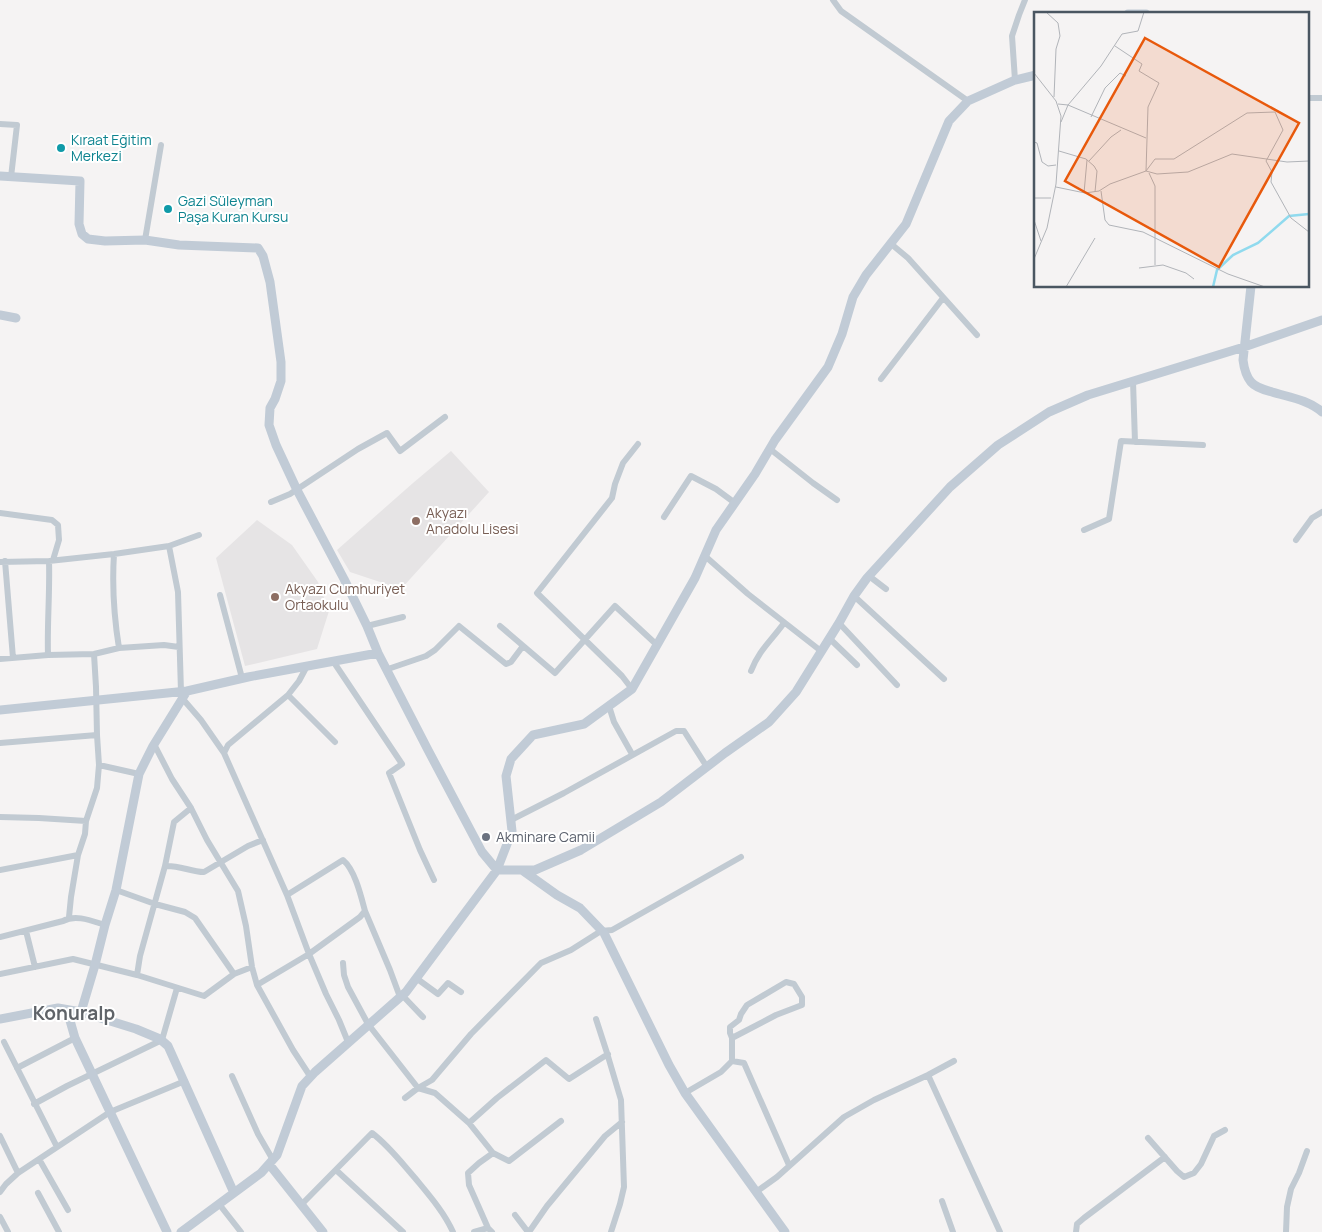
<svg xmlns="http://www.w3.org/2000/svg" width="1322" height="1232" font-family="Manrope,sans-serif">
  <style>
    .education { fill: #e6e4e5 }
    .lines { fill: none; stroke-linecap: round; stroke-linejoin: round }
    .street { stroke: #c1cad2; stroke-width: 6 }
    .secondary { stroke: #c1cbd6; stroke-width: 9 }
    .culture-dot { fill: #0f9aa8; stroke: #fff; stroke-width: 2 }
    .education-dot { fill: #8d6e63; stroke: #fff; stroke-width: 2 }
    .worship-dot { fill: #6b7280; stroke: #fff; stroke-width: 2 }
    .labels { text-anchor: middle; stroke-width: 4; stroke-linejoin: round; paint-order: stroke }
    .culture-label { font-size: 14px; fill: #0d838f; stroke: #fff; text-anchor: start }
    .education-label { font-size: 14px; fill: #785e54; stroke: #fff; text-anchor: start }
    .worship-label { font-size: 14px; fill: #5b616d; stroke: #fff; text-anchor: start }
    .district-label { font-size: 19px; font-weight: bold; fill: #5f6368; stroke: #fff }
    .inset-river { fill: none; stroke: #90daee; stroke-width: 2.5 }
    .inset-road { fill: none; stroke: #b1b4b9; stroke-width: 1 }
    .view { fill: #e8590c; fill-opacity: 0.15; stroke: #e8590c; stroke-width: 2.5 }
    .inset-edge { fill: none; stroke: #4a5661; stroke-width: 2.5 }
  </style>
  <rect width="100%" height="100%" fill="#f5f3f3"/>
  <!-- education -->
  <path class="education" d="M451 451 489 492 401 589 350 572 337 550 413 483Z
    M257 520 292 545 318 582 329 611 317 649 245 666 216 558Z"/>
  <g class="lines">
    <!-- street -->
    <path class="street" d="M833 0 841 11 968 101
      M1015 80 1012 36 1019 15 1025 0
      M1308 98H1322
      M0 124 17 125 11 177
      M145 240 161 145
      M890 243 908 258 977 335
      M881 379 943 298
      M1133 381 1135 442
      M770 449 813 483 837 500
      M271 502 290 494 358 449 387 433 400 451 445 417
      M0 513 52 520 58 525 59 540 53 560
      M664 517 691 476 716 489 735 503
      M1084 530 1109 519 1121 441 1203 445
      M1296 540 1312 518 1322 512
      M169 546 178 592 181 692
      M114 554C112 585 114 617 119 648
      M705 556 748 594 821 651
      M5 561 13 658
      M0 562 49 561 114 554 169 546 199 535
      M869 576 886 589
      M220 595 242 678
      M854 596 944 679
      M839 623 897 685
      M367 626 403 617
      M500 626 555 673 615 606 657 645
      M829 638 857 665
      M48 655C47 624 50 592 49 561
      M0 659 48 655 94 654 119 648 164 645 179 647
      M333 661 402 764 389 773 420 850 434 880
      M388 669 426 656 435 650 459 626 506 664 511 662 523 646
      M751 671C759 650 771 641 784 623
      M632 689 622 676 537 593 612 498 615 484 623 463 638 444
      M288 695 335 742
      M182 698 201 720 224 753 287 895 309 954 326 994 339 1020 348 1042
      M609 706 614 722 632 754
      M0 743 97 735
      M154 744 172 779 191 808 207 840 238 891 246 926 252 967 257 985 293 1050 310 1076
      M224 753 228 745 288 695 299 681 307 666
      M99 765 139 774
      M0 817 39 818 86 821
      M511 820 564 793 676 731H684L707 767
      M165 866C179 865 191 872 204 872L248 846 263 840
      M0 870 78 855
      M116 890 155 904 185 912 195 918 234 974
      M365 911 390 970 400 997
      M69 917 71 897 78 855 85 834 86 821 97 788 99 765 97 735 96 687 94 654
      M26 931 35 967
      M0 937 63 921C76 914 92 921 105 925
      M343 963 344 975 348 987 368 1024 418 1088 435 1093 469 1123 493 1153 509 1161 561 1121
      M0 974 73 959 137 975 204 996 234 974 252 967
      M137 975 140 956 165 866 174 822 191 808
      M416 978 438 994 448 983 461 992
      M257 985 309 954 360 917 365 911C361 896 355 870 343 860L287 895
      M402 995 423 1017
      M596 1019 607 1053 621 1100 624 1187 620 1204 611 1232
      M4 1042 57 1147
      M732 1061 744 1063 789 1165
      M17 1068 75 1038
      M928 1075 1000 1232
      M232 1076 258 1134 273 1160
      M685 1093 721 1072 732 1061V1038L730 1033V1027L739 1020 741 1014 747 1005 786 982 794 984 802 997V1005L776 1015 732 1038
      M405 1098 418 1088 432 1080 471 1034 541 963 571 950 601 931 612 930 741 857
      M34 1104 67 1086 162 1040 177 988
      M469 1123 497 1098 546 1060 569 1079 608 1054
      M0 1136 18 1173
      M1148 1138 1177 1171 1184 1177 1194 1173 1201 1164 1214 1136 1225 1130
      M39 1159 68 1210
      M336 1170 403 1232
      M0 1192 6 1184 18 1173 110 1112 185 1081
      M756 1192 777 1177 844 1117 874 1100 928 1075 954 1061
      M38 1193 59 1232
      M942 1201 953 1232
      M219 1204 241 1232
      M302 1204 372 1133C389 1146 401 1162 415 1178 429 1195 444 1212 453 1232
      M515 1215 528 1232
      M0 1217 8 1232
      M474 1232 488 1228
      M492 1232 488 1228 469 1185 468 1173 479 1163 493 1153
      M529 1232 547 1206 605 1136 622 1122
      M1076 1232 1077 1224 1084 1218 1165 1157
      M1286 1232 1287 1207 1291 1189 1299 1173 1307 1151"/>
    <!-- secondary -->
    <path class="secondary" d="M1128 14H1146
      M0 176 80 181 79 224 82 234 88 239 105 241 145 240 179 245 258 248 263 256 270 282 281 362V381L275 399 270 408 269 425 276 445 297 490 344 579 367 626 378 653 428 750 482 852 497 870 512 831 506 776 511 759 533 735 584 724 632 689 695 578 716 530 755 474 775 440 828 367 842 334 853 297 866 275 906 224 949 121 968 101 1015 80 1036 75
      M1251 286 1243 360C1244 368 1246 376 1251 382 1256 388 1265 390 1272 392 1288 397 1309 400 1322 412
      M0 315 16 318
      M0 710 187 691 248 677 378 653
      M522 870 557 895 580 908 604 933 669 1065 685 1093 785 1232
      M67 1010 75 1038 167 1232
      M81 1012 95 965 105 925 116 890 139 774 153 746 187 691
      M0 1019 58 1008 81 1012 136 1029 160 1039 168 1046 234 1193
      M269 1164 323 1232
      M181 1232 261 1173 277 1155 302 1086 315 1072 406 992 497 870H535L581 850 661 802 725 753 769 722 796 692 839 623 854 596 867 578 950 487 998 445 1049 412 1088 395 1244 347 1322 320"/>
  </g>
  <!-- markers -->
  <g class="culture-dot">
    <circle cx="61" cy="148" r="5"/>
    <circle cx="168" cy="209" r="5"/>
  </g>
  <g class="education-dot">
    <circle cx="416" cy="521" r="5"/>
    <circle cx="275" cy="597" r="5"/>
  </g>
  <circle class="worship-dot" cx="486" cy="837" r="5"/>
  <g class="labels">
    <!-- culture labels -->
    <g class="culture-label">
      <text x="71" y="145">Kıraat Eğitim<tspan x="71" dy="16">Merkezi</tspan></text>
      <text x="178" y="206">Gazi Süleyman<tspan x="178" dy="16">Paşa Kuran Kursu</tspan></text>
    </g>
    <!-- education labels -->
    <g class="education-label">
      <text x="426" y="518">Akyazı<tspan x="426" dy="16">Anadolu Lisesi</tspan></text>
      <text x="285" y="594">Akyazı Cumhuriyet<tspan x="285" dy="16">Ortaokulu</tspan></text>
    </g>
    <!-- worship labels -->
    <g class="worship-label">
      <text x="496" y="842">Akminare Camii</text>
    </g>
    <!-- district labels -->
    <g class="district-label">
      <text x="74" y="1020">Konuralp</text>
    </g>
  </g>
  <!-- overview -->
  <g transform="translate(1034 12)">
    <rect width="275" height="275" fill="#f5f3f3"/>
    <path class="inset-river" d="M179 275 183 258 199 243 224 231 255 204 275 202"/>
    <path class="inset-road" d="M12 0 24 11 26 24 22 37 20 85M81 34 108 52 105 59 125 71 114 95 112 159 121 147H140L213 101 241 100 249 118 232 149 238 160 237 170 257 206 275 220M0 61 22 89 27 104 22 172 13 216 0 247M24 92 34 93 67 54 88 22 104 19 110 0M57 105 71 76 86 61 92 64M27 110 34 93 112 126M0 130 3 131 8 150 14 154 22 153M25 139 52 147 60 154 63 159 61 180M55 149 77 125 87 118M115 161 121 174V253M22 175 51 181 65 179 76 172 112 159 123 162 154 160 198 142 253 150 275 149M67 179 71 208 75 213 109 220 194 262 231 275M50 181 53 148M0 186H17M0 208 7 229M105 256 129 253 152 261 160 267M32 275 61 226"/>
    <path class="view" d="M111 26 265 111 185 255 31 169Z"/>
    <rect width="275" height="275" class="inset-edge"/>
  </g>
</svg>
